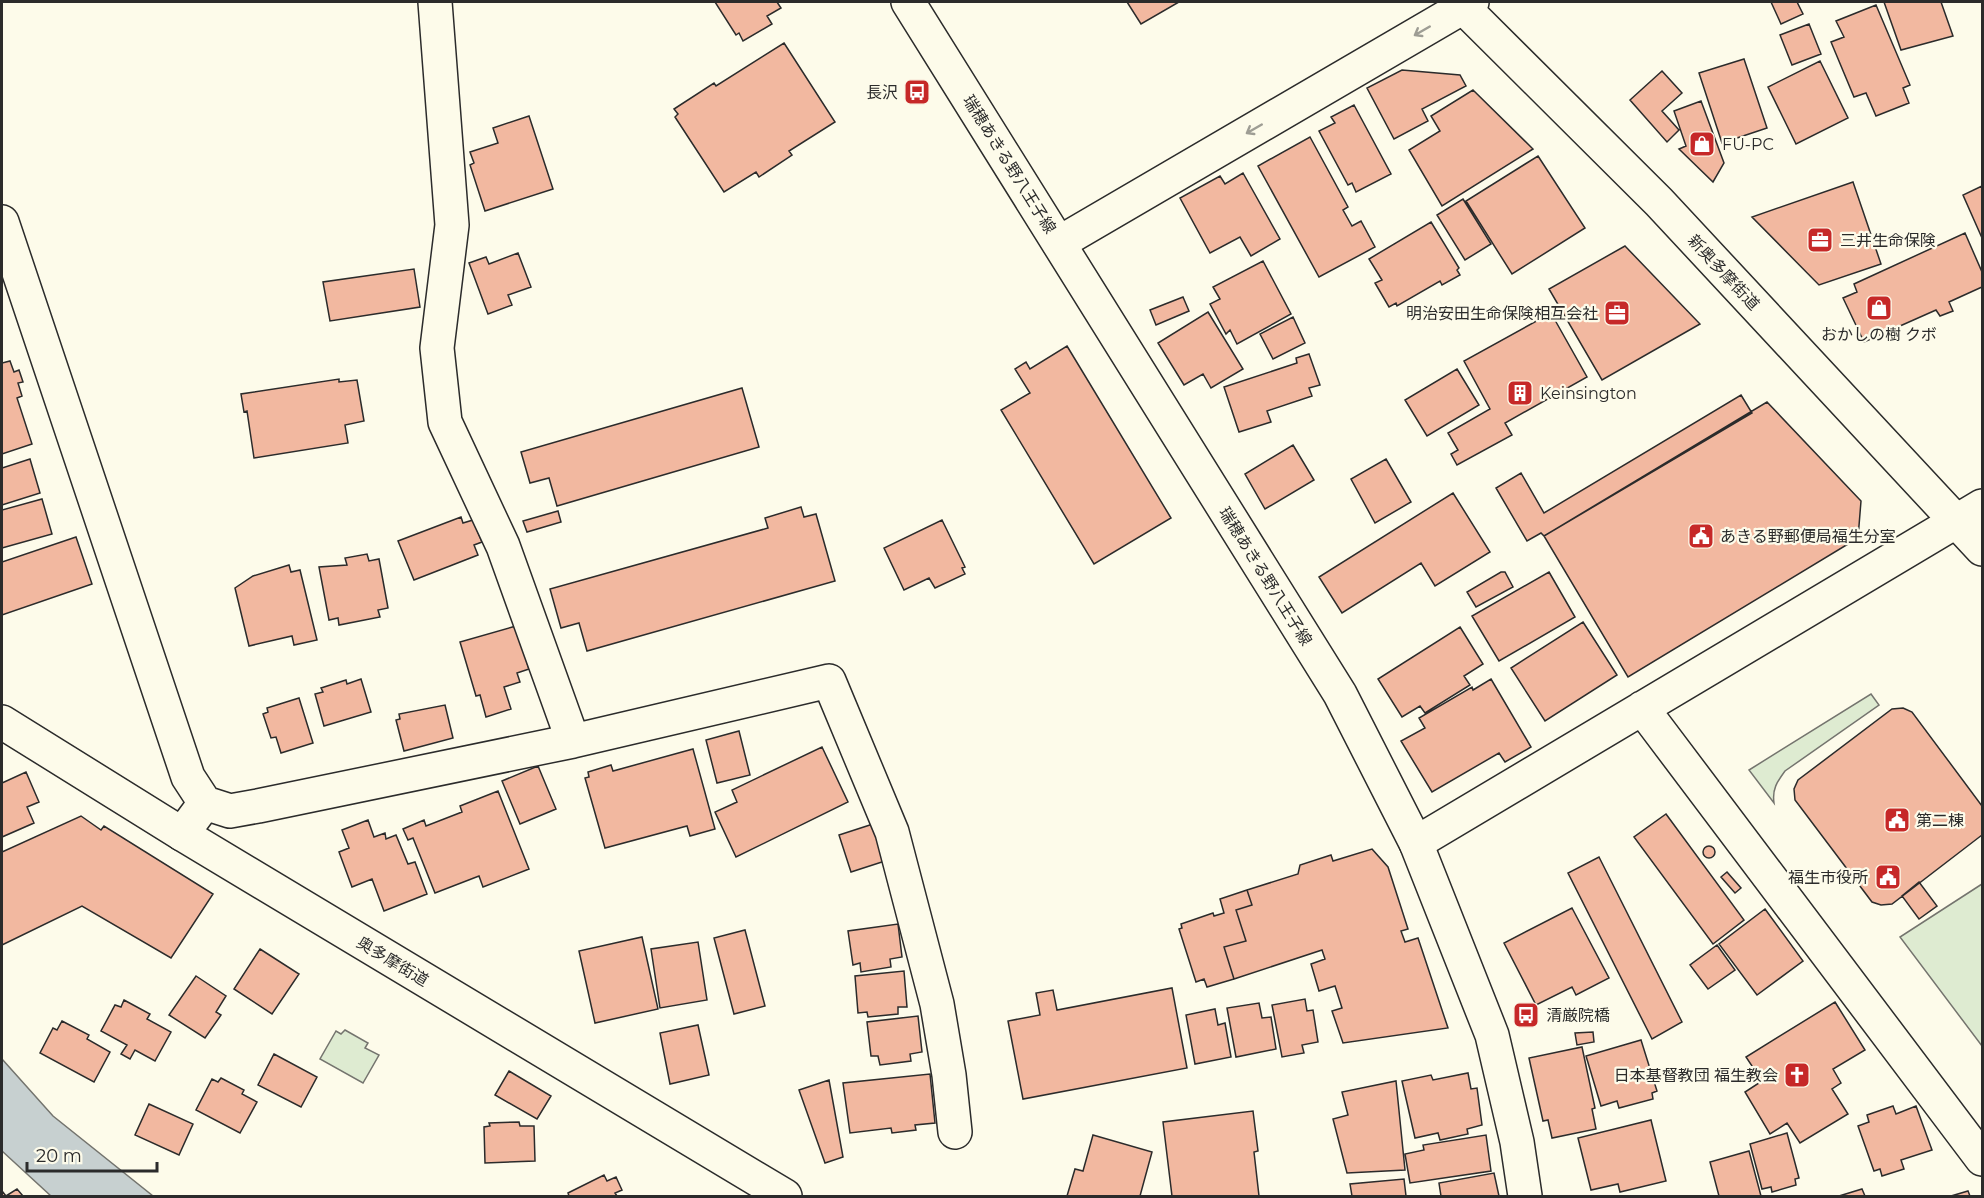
<svg xmlns="http://www.w3.org/2000/svg" width="1984" height="1198" font-family="Montserrat,'Noto Sans JP',sans-serif">
  <style>
    .green { fill: #deebd1; stroke: #74746e; stroke-width: 1.5 }
    .water { fill: #c7d0d0; stroke: #74746e; stroke-width: 1.5 }
    .building { fill: #f2b8a0; stroke: #2b2b2b; stroke-width: 1.5 }
    .lines { fill: none; stroke-linecap: round; stroke-linejoin: round }
    .minor-casing { stroke: #2b2b2b; stroke-width: 36 }
    .secondary-casing { stroke: #2b2b2b; stroke-width: 36 }
    .primary-casing { stroke: #2b2b2b; stroke-width: 36 }
    .minor { stroke: #fdfbea; stroke-width: 33 }
    .secondary { stroke: #fdfbea; stroke-width: 33 }
    .primary { stroke: #fdfbea; stroke-width: 33 }
    .oneway { stroke: #9e9d94 }
    .labels { text-anchor: middle; stroke-width: 4.5; stroke-linejoin: round; paint-order: stroke }
    .poi-label { font-size: 16px; fill: #2b2b2b; stroke: #fdfbea; text-anchor: start }
    .street-label { font-size: 16px; fill: #2b2b2b; stroke: #fdfbea }
  </style>
  <rect width="100%" height="100%" fill="#fdfbea"/>
  <!-- green -->
  <path class="green" d="M1871 694 1879 705 1785 771C1777 782 1772 789 1774 803L1749 770Z
    M1982 884V1046L1900 937Z
    M345 1030 368 1043 365 1048 379 1055 363 1083 320 1059 336 1031 341 1034Z"/>
  <!-- water -->
  <path class="water" d="M2 1059 53 1116 153 1196H51L2 1151Z"/>
  <!-- building -->
  <path class="building" d="M715 2H777L781 8 767 16 772 24 743 41 739 33 736 35Z
    M1127 2H1179L1141 24Z
    M1771 2H1797L1803 14 1781 24Z
    M1884 2H1941L1953 36 1901 50Z
    M1876 5 1910 85 1903 88 1909 103 1876 116 1866 93 1854 97 1831 42 1844 37 1836 21Z
    M1809 24 1821 54 1792 65 1780 35Z
    M784 43 835 122 789 151 792 155 759 177 756 172 724 192 675 117 678 114 674 109 714 83 716 86Z
    M1744 59 1767 128 1722 143 1699 73Z
    M1820 61 1848 118 1796 144 1768 87Z
    M1402 70 1460 75 1466 86 1422 109 1428 121 1394 139 1367 88Z
    M1662 71 1682 93 1662 111 1679 130 1667 142 1630 100Z
    M1473 90 1533 149 1442 206 1409 150 1440 131 1431 116Z
    M1701 101 1724 163 1713 182 1679 149 1686 146 1674 111Z
    M1354 105 1391 174 1356 192 1352 183 1348 185 1319 131 1335 123 1331 117Z
    M529 116 553 189 485 211 470 165 474 163 470 152 498 143 493 128Z
    M1310 137 1348 207 1343 210 1352 226 1361 221 1375 247 1319 277 1258 166Z
    M1538 156 1585 228 1512 274 1466 201Z
    M1243 173 1280 239 1251 256 1240 237 1210 253 1180 198 1220 176 1225 184Z
    M1853 182 1881 264 1819 285 1752 217Z
    M1982 186V238L1963 195Z
    M1463 199 1491 244 1465 260 1437 215Z
    M1431 222 1459 268 1457 270 1460 275 1442 285 1440 281 1397 306 1396 303 1389 307 1375 283 1382 280 1369 259Z
    M1965 233 1982 272V287L1949 302 1953 311 1940 316 1936 310 1864 342 1843 298 1857 292 1854 284Z
    M1625 246 1700 324 1602 380 1549 289Z
    M518 253 531 287 508 295 512 305 488 314 469 263 486 257 489 264Z
    M1263 261 1291 314 1237 344 1230 330 1226 334 1210 304 1220 299 1213 287Z
    M414 269 420 307 330 321 323 282Z
    M1183 297 1189 311 1156 325 1150 310Z
    M1208 312 1243 369 1211 388 1203 374 1184 385 1158 343Z
    M1551 313 1587 377 1505 423 1512 435 1457 465 1451 454 1458 450 1448 433 1490 409 1464 361Z
    M1293 317 1305 343 1273 359 1260 334Z
    M1067 346 1171 518 1094 564 1001 410 1030 393 1015 369 1026 362 1030 369Z
    M1309 354 1320 385 1309 388 1312 396 1267 411 1271 422 1239 432 1224 387 1297 363 1296 358Z
    M10 361 14 372 19 370 23 382 18 383 22 396 17 398 32 444 2 454V363Z
    M1457 369 1479 405 1427 436 1405 400Z
    M339 379V382L357 380 364 421 345 425 348 443 254 458 247 411 244 412 241 394Z
    M742 388 759 447 557 506 549 478 530 483 521 452Z
    M1741 395 1752 413 1544 536 1541 533 1527 541 1496 488 1521 473 1544 513Z
    M1767 402 1861 501 1858 538 1628 677 1544 536Z
    M1293 445 1314 480 1265 509 1245 474Z
    M30 459 40 493 2 505V468Z
    M1386 459 1411 502 1375 523 1351 479Z
    M1453 493 1490 552 1435 586 1421 563 1342 613 1319 577Z
    M42 499 52 534 2 548V510Z
    M801 507 804 517 816 514 835 581 587 651 579 623 561 628 550 589 768 528 765 518Z
    M558 511 561 522 527 532 523 521Z
    M461 517 463 523 473 520 482 542 474 545 478 555 414 580 398 541Z
    M942 520 965 567 962 568 965 574 935 588 929 578 904 590 884 548Z
    M76 537 92 584 2 615V562Z
    M367 554 369 561 379 559 388 608 378 610 380 617 339 625 338 618 329 620 319 567 347 565 345 558Z
    M289 565 291 572 300 570 317 640 294 645 292 636 249 646 235 588 253 576Z
    M1501 572H1505L1513 587 1476 607 1467 592Z
    M1549 572 1575 617 1499 661 1472 616Z
    M1583 622 1617 675 1545 721 1511 668Z
    M516 626 529 669 517 673 520 682 504 687 511 709 486 717 480 695 476 696 460 642Z
    M1460 627 1483 664 1464 676 1470 685 1425 713 1420 706 1402 717 1378 679Z
    M361 679 371 712 324 726 315 694 323 692 321 688 346 680 347 684Z
    M1491 679 1531 747 1505 762 1499 753 1432 792 1401 741 1425 728 1419 718 1472 687 1473 690Z
    M299 698 313 743 281 753 276 737 271 738 263 714 268 712 267 708Z
    M445 705 453 738 404 751 396 720 400 719 399 714Z
    M1903 708 1912 712 1982 806V835L1892 904 1881 905 1872 902 1795 800 1794 789 1798 780 1892 709Z
    M739 731 750 775 717 783 706 740Z
    M822 747 848 802 736 857 715 812 737 802 732 790Z
    M693 749 715 829 690 836 687 826 605 848 585 778 589 777 588 772 611 765 613 771Z
    M538 766 556 809 520 824 502 781Z
    M26 772 39 802 27 807 34 823 2 837V783Z
    M498 791 529 869 483 887 479 876 435 893 413 838 408 840 403 829 424 820 426 826 462 812 460 806Z
    M1666 814 1744 920 1713 944 1634 837Z
    M81 816 101 830 104 826 213 894 171 958 82 906 2 945V852Z
    M368 820 374 837 385 833 386 839 396 835 408 864 415 862 427 894 384 911 372 879 352 887 339 852 349 848 342 830Z
    M873 824 885 861 851 872 839 835Z
    M1703 852a6 6 0 1 1 12 0a6 6 0 1 1-12 0Z
    M1372 849 1388 867 1408 929 1401 931 1405 942 1418 938 1448 1028 1343 1043 1332 1011 1342 1008 1335 986 1319 991 1311 964 1325 959 1322 950 1234 979 1224 947 1246 941 1236 910 1252 905 1247 890 1298 874 1300 865 1331 855 1333 861Z
    M1599 857 1682 1022 1652 1039 1568 873Z
    M1727 872 1741 888 1735 893 1721 877Z
    M1919 882 1937 906 1919 919 1902 896Z
    M1247 890 1252 905 1236 910 1246 941 1224 947 1234 979 1207 987 1204 979 1196 982 1179 929 1182 928 1181 924 1213 913 1214 916 1224 913 1220 899Z
    M1572 908 1609 978 1576 995 1572 987 1536 1005 1504 943Z
    M1765 909 1803 961 1757 995 1719 944Z
    M898 924 902 957 890 959 891 967 861 972 860 963 853 965 848 931Z
    M745 930 765 1006 734 1014 714 938Z
    M642 937 658 1009 595 1023 579 951Z
    M698 942 707 1000 660 1008 651 949Z
    M1717 945 1735 970 1708 989 1690 965Z
    M260 949 299 974 272 1014 234 989Z
    M904 971 907 1007H898V1014L868 1017 867 1012 858 1013 855 976Z
    M196 976 226 996 216 1012 221 1015 205 1038 169 1015Z
    M1172 988 1187 1068 1023 1099 1008 1021 1040 1015 1036 993 1053 990 1057 1010Z
    M1305 999 1307 1011 1313 1010 1318 1042 1302 1045 1304 1053 1282 1057 1272 1005Z
    M124 1000 150 1014 147 1019 171 1032 155 1061 135 1050 130 1059 121 1054 127 1045 101 1031 115 1005 121 1007Z
    M1835 1002 1865 1050 1833 1069 1841 1083 1832 1089 1848 1114 1800 1143 1787 1123 1770 1134 1745 1092 1762 1081 1746 1057Z
    M1259 1003 1262 1018 1271 1017 1276 1049 1236 1057 1227 1008Z
    M1215 1009 1218 1025 1225 1023 1231 1057 1195 1064 1186 1015Z
    M918 1016 922 1052 910 1054 911 1061 880 1065 878 1056H871L867 1022Z
    M62 1021 89 1035 87 1039 110 1052 94 1082 40 1053 53 1028 57 1030Z
    M698 1025 709 1075 670 1084 660 1033Z
    M1593 1032 1594 1042 1577 1045 1575 1033Z
    M1641 1040 1657 1091 1652 1093 1653 1099 1619 1108 1617 1101 1601 1106 1586 1056Z
    M1582 1047 1595 1108 1592 1109 1596 1129 1552 1138 1548 1120 1543 1121 1529 1058Z
    M274 1054 317 1077 301 1107 258 1085Z
    M509 1071 551 1096 537 1119 495 1095Z
    M1468 1073 1471 1089 1477 1088 1482 1125 1467 1129 1468 1134 1440 1140 1438 1133 1415 1138 1402 1081 1431 1075 1433 1080Z
    M930 1074 935 1123 915 1125 916 1130 892 1133 891 1128 850 1133 843 1083Z
    M221 1078 244 1090 242 1094 257 1102 240 1133 196 1110 212 1079 218 1082Z
    M829 1080 843 1157 825 1163 799 1090Z
    M1396 1081 1405 1170 1347 1173 1333 1119 1348 1115 1342 1092Z
    M149 1104 193 1124 179 1155 135 1135Z
    M1893 1106 1896 1114 1916 1106 1932 1150 1901 1160 1904 1169 1882 1176 1880 1169 1874 1171 1858 1126 1869 1122 1867 1115Z
    M1253 1111 1258 1151 1254 1152 1259 1196H1172L1163 1122Z
    M1651 1120 1666 1181 1620 1192 1618 1184 1591 1190 1578 1138Z
    M519 1122 520 1126H534L535 1161 485 1163 484 1127 490 1126 489 1123Z
    M1787 1133 1799 1178 1795 1179 1796 1185 1772 1192 1771 1187 1762 1189 1750 1144Z
    M1093 1135 1152 1152 1140 1196H1067L1075 1169 1083 1171Z
    M1486 1135 1491 1171 1410 1183 1405 1154 1424 1150 1423 1145Z
    M1749 1151 1761 1196H1719L1710 1162Z
    M1494 1173 1499 1196H1441L1439 1183Z
    M604 1175 607 1181 616 1177 622 1190 615 1193 617 1196H569L568 1193Z
    M1404 1179 1406 1196H1352L1350 1184Z
    M17 1189 23 1196H2V1191L6 1196Z
    M1862 1189 1865 1196H1839Z
    M1968 1191 1970 1196H1951Z"/>
  <g class="lines">
    <!-- minor casing -->
    <g class="minor-casing">
      <path id="minor" d="M435 2 452 225 437 348 445 422 503 546 573 741
        M2 222 188 777 205 803
        M1059 243 1472 2
        M1642 708 1982 1159
        M182 834 205 803 230 811 258 806 573 741 829 681 892 832 937 1004 949 1075 955 1132
        M1416 843 1982 506"/>
    </g>
    <!-- secondary casing -->
    <g class="secondary-casing">
      <path id="secondary" d="M908 2 1340 694 1416 843 1492 1035 1517 1142 1525 1196"/>
    </g>
    <!-- primary casing -->
    <g class="primary-casing">
      <path id="primary" d="M1458 2 1659 202 1982 549
        M2 722 182 834 785 1196"/>
    </g>
    <!-- minor -->
    <use href="#minor" class="minor"/>
    <!-- secondary -->
    <use href="#secondary" class="secondary"/>
    <!-- primary -->
    <use href="#primary" class="primary"/>
  </g>
  <!-- one-way arrows -->
  <defs><path id="oneway-shaft" d="M-6 0H5M1.5-3L5.5 0L1.5 3" fill="none" stroke-width="1.6" stroke-linecap="round" stroke-linejoin="round" transform="scale(1.5)"/></defs>
  <g class="oneway">
    <use href="#oneway-shaft" transform="translate(1422 31) rotate(150)"/>
    <use href="#oneway-shaft" transform="translate(1254 129) rotate(150)"/>
  </g>
  <!-- icons -->
  <defs>
    <g id="bus-square" transform="scale(1.35)"><rect x="-9" y="-9" width="18" height="18" rx="4" fill="#c62828" stroke="#fdfbea"/><path d="M-5-6H5V4H4V6H2V4H-2V6H-4V4H-5ZM-3.5-4V0h7V-4ZM-3.5 1.2v1.5H-2V1.2ZM2 1.2v1.5H3.5V1.2Z" fill="#fff"/></g>
    <g id="shop-square" transform="scale(1.35)"><rect x="-9" y="-9" width="18" height="18" rx="4" fill="#c62828" stroke="#fdfbea"/><path d="M-5-2.5h2.3a2.7 3.5 0 0 1 5.4 0H5L5.5 6h-11ZM-1.5-2.5h3a1.5 2.3 0 0 0-3 0Z" fill="#fff"/></g>
    <g id="office-square" transform="scale(1.35)"><rect x="-9" y="-9" width="18" height="18" rx="4" fill="#c62828" stroke="#fdfbea"/><path d="M-6-3h4V-5.5h4V-3h4V5H-6ZM-1-4.5V-3h2v-1.5ZM-6 0V1H6V0Z" fill="#fff"/></g>
    <g id="building-square" transform="scale(1.35)"><rect x="-9" y="-9" width="18" height="18" rx="4" fill="#c62828" stroke="#fdfbea"/><path d="M-4-6H4V6H1V3H-1V6H-4ZM-2.5-4.3h1.7v1.8h-1.7ZM.8-4.3h1.7v1.8H.8ZM-2.5-1h1.7V.8h-1.7ZM.8-1h1.7V.8H.8Z" fill="#fff"/></g>
    <g id="civic-square" transform="scale(1.35)"><rect x="-9" y="-9" width="18" height="18" rx="4" fill="#c62828" stroke="#fdfbea"/><path d="M-.6-6.5H3V-4.5H.6V-3L4-1V1h2V6H-6V1h2V-1L-.6-3ZM-1.2 2.5V6h2.4V2.5Z" fill="#fff"/></g>
    <g id="church-square" transform="scale(1.35)"><rect x="-9" y="-9" width="18" height="18" rx="4" fill="#c62828" stroke="#fdfbea"/><path d="M-1.2-6h2.4v3.5h3.3v2.4h-3.3V6h-2.4V-.1h-3.3v-2.4h3.3Z" fill="#fff"/></g>
  </defs>
  <g fill-rule="evenodd">
    <use href="#bus-square" x="917" y="92"/>
    <use href="#shop-square" x="1702" y="144"/>
    <use href="#office-square" x="1820" y="240"/>
    <use href="#shop-square" x="1879" y="308"/>
    <use href="#office-square" x="1617" y="313"/>
    <use href="#building-square" x="1520" y="393"/>
    <use href="#civic-square" x="1701" y="536"/>
    <use href="#civic-square" x="1897" y="820"/>
    <use href="#civic-square" x="1888" y="877"/>
    <use href="#bus-square" x="1526" y="1015"/>
    <use href="#church-square" x="1797" y="1075"/>
  </g>
  <g class="labels">
    <!-- poi labels -->
    <g class="poi-label">
      <text x="898" y="98" text-anchor="end">長沢</text>
      <text x="1722" y="150">FU-PC</text>
      <text x="1840" y="246">三井生命保険</text>
      <text x="1598" y="319" text-anchor="end">明治安田生命保険相互会社</text>
      <text x="1879" y="340" text-anchor="middle">おかしの樹 クボ</text>
      <text x="1540" y="399">Keinsington</text>
      <text x="1720" y="542">あきる野郵便局福生分室</text>
      <text x="1916" y="826">第二棟</text>
      <text x="1868" y="883" text-anchor="end">福生市役所</text>
      <text x="1546" y="1021">清厳院橋</text>
      <text x="1778" y="1081" text-anchor="end">日本基督教団 福生教会</text>
    </g>
    <!-- street labels -->
    <g class="street-label">
      <text transform="translate(1010 164) rotate(58)" y="6">瑞穂あきる野八王子線</text>
      <text transform="translate(1724 272) rotate(47)" y="6">新奥多摩街道</text>
      <text transform="translate(1266 576) rotate(58)" y="6">瑞穂あきる野八王子線</text>
      <text transform="translate(393 961) rotate(31)" y="6">奥多摩街道</text>
    </g>
  </g>
  <!-- border -->
  <rect width="1984" height="1198" fill="none" stroke="#2b2b2b" stroke-width="6"/>
  <!-- scale -->
  <path d="M27 1162v9h130v-9" fill="none" stroke="#2b2b2b" stroke-width="3"/>
  <text x="36" y="1162" font-size="18" fill="#2b2b2b" stroke="#fdfbea" stroke-width="4.5" paint-order="stroke">20 m</text>
</svg>
